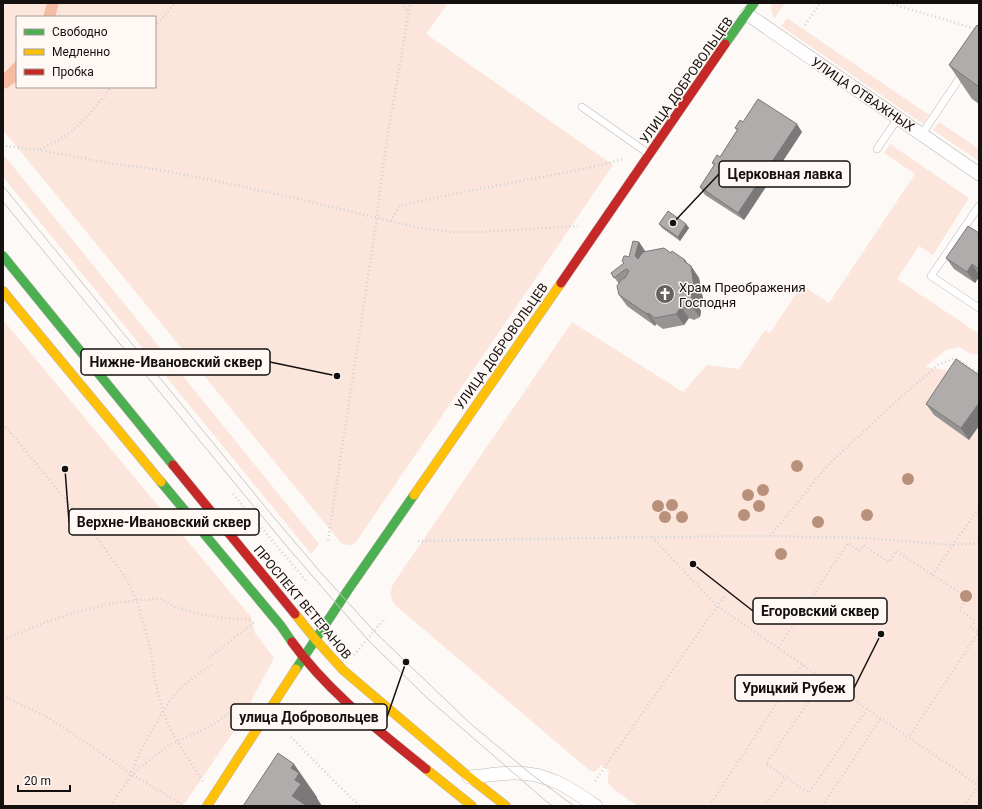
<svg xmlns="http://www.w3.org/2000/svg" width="982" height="809" font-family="Roboto,sans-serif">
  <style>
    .green { fill: #fce6dc; fill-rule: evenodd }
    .water { fill: #f5bca2 }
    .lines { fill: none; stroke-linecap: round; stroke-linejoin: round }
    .lane-casing { stroke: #bbb8b6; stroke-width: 8 }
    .street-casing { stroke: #bbb8b6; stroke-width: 14 }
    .fast-casing { stroke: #bbb8b6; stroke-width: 10 }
    .slow-casing { stroke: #bbb8b6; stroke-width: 10 }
    .jam-casing { stroke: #bbb8b6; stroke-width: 10 }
    .path { stroke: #d2d1d1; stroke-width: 2.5; stroke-dasharray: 1 3; stroke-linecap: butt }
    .lane { stroke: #fffefe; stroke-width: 7 }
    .street { stroke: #fffefe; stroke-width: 13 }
    .fast { stroke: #4caf50; stroke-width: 9 }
    .slow { stroke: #ffc107; stroke-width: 9 }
    .jam { stroke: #c62828; stroke-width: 9 }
    .tram { stroke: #c9c9c8; stroke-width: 1 }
    .tree { fill: #b9907a }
    .wall { fill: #969493 }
    .shaded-wall { fill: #7a7878 }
    .building { fill: #afacab; stroke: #7a7878 }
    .labels { text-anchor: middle; stroke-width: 3; stroke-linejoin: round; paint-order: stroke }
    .street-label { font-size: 13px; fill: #13100f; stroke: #fff8f5 }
    .poi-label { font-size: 13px; fill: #13100f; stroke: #fff8f5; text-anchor: start }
    .leader { fill: none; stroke: #13100f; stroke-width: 1.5 }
    .callout-dot { fill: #13100f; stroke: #fff8f5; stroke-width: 1.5 }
    .callout { fill: #fff8f5; stroke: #13100f; stroke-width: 1.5 }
    .callout-label { font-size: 14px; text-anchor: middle; font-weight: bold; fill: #13100f }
  </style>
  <rect width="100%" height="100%" fill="#fdf9f7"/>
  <!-- green -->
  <path class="green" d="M3 3H448L426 34 613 165 358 539 353 545H347L341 543 3 130ZM17 17H155V87H17Z
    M772 3H785L774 19 771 9Z
    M787 18 929 115 923 124 781 26Z
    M939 122 979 149V161L933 130Z
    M890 144 969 198 933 255 919 246 897 279 979 334V354H971L959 347 946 350 925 367 952 371 969 440 979 426V806H638L616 791 608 783V775L609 771 601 765 598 769 594 772 589 770 395 605C390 597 390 593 393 584L572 322 683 392 707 365 739 369 765 330 770 333 802 285 829 303 915 174 884 153Z
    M3 154 319 544 311 554 3 177Z
    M3 320 251 617 255 633 274 658 253 697 247 712 183 806H3Z"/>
  <!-- water -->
  <path class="water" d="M47 3H59L55 17H43Z
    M17 60V81L7 88 3 89V74Z"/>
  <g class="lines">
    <!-- lane casing -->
    <g class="lane-casing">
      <path id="lane" d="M582 107 649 154
        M922 134 963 73
        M877 149 898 118
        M979 206 931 276 979 308"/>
    </g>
    <!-- street casing -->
    <g class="street-casing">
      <path id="street" d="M747 14 979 174
        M469 777C484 776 500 773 515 773 548 773 570 788 596 806"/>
    </g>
    <!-- fast casing -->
    <g class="fast-casing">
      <path id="fast" d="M725 44 754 3
        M3 256 173 465
        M161 482 281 626 292 642
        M296 669 348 590 414 495"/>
    </g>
    <!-- slow casing -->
    <g class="slow-casing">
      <path id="slow" d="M3 291 161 482
        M414 495 561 283
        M295 614 316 640 343 670 469 777 506 806
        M426 769 472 806
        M207 806 296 669"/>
    </g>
    <!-- jam casing -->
    <g class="jam-casing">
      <path id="jam" d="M561 283 725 44
        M173 465 295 614
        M292 642C328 692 378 730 426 769"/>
    </g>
    <!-- path -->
    <path class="path" d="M401 3 409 12
      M889 3 979 30
      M805 25 820 3
      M155 27 175 3
      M6 146 39 150 109 163 166 171 212 180 299 199 415 227 450 232H480L578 226
      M40 149C46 146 53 143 59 140 80 127 97 106 111 87
      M391 221 399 206 448 195 583 169 624 159
      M3 424 30 456 100 542 128 581 138 604 151 652 155 681 163 712 172 733 203 782
      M233 494 308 583
      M770 536 828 465 891 406 938 365 955 358 979 373
      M652 537 717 606 978 785
      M328 540 377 218C384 145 399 74 410 3
      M418 541 652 537 769 536 864 538 953 545 979 543
      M932 575 979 508
      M3 640 41 624 70 614 109 604 136 600 162 599 175 607 196 613 221 618 252 620
      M778 648 848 543 859 551 863 545 889 562 896 551 968 598 960 610 975 621 971 627 978 633 909 737
      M354 655 385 618
      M209 658 254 622
      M824 679 766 764 809 793 867 709
      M3 696 45 716 72 733 133 775 184 806
      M291 737 338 785 360 806
      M129 780 139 768 169 745 209 727 228 714 247 705
      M595 781 725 595
      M110 806 127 782 139 754 159 718 170 700 183 686 213 663
      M709 806 802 665
      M765 806 786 777
      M822 806 881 718
      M964 806 979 784"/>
    <!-- lane -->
    <use href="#lane" class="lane"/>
    <!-- street -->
    <use href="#street" class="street"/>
    <!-- fast -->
    <use href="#fast" class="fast"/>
    <!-- slow -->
    <use href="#slow" class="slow"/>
    <!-- jam -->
    <use href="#jam" class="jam"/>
    <!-- tram -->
    <path class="tram" d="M3 186 276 520 322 574 374 631 406 662 471 724 531 774 574 806
      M3 202 289 549 367 639 426 697 547 802 553 806"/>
  </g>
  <!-- trees -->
  <g class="tree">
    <circle cx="797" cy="466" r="6"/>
    <circle cx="908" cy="479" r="6"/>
    <circle cx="763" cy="490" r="6"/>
    <circle cx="748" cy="495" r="6"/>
    <circle cx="672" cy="505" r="6"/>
    <circle cx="658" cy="506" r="6"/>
    <circle cx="759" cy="506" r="6"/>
    <circle cx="744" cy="515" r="6"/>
    <circle cx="867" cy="515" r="6"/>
    <circle cx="665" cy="517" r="6"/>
    <circle cx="682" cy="517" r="6"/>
    <circle cx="818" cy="522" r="6"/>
    <circle cx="781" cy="554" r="6"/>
    <circle cx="966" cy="596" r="6"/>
  </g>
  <!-- wall -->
  <path class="wall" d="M979 27V104L972 99 949 65Z
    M743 122 802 132 744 220 705 195 700 187 714 165 712 163 720 157 737 130 735 128Z
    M659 224H686L689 228 680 241 662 228Z
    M979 233V277L975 283 954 269 946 258Z
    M639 242 645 251 671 253 685 260 688 264 691 266 699 278 703 299 698 306 701 311 700 317 694 320 689 318 684 325 663 329 656 324 655 326 627 306 619 295V284L611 273 624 264 622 261 629 257Z
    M979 375 969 440 934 415 926 404Z"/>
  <!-- shaded-wall -->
  <path class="shaded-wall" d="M797 124 802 132 744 220 738 213Z
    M686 224 689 228 680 241 678 237Z
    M639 242 647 254 643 268 635 256Z
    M685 260 691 269V266L699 278 703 299 698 306 701 311 700 317 691 305 684 261Z
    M972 264 979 275V277L975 283 967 272Z
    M681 307 689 318 684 325 676 314Z
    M648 313 656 324 655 326 647 314Z
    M979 403V426L969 440 961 428Z
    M294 764 317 797V798L322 806H299L292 796 295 780 291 768Z"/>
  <!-- building -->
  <path class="building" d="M977 25 979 27V87L949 65Z
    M758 99 797 124 738 213 700 187 715 164 712 163 717 155 720 157 738 129 735 128 740 120 743 122Z
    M668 211 686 224 678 237 659 224Z
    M968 226 979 233V269L972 264 967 272 946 258Z
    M633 241 639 242 635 256 638 259 643 252 664 248 671 253 672 251 685 260 684 261 691 266 694 287 690 294 693 299 691 305 686 308 681 307 676 314 655 318 648 313 647 314 619 295 617 286 622 279 625 278 629 271 626 269 614 278 611 273 624 263 622 261 624 256H626L629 257Z
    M956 359 979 375V403L961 428 926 404Z
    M278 753 294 764 291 768 299 773 295 780 301 784 292 796 307 806H243Z"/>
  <!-- icons -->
  <defs>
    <g id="church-disc" transform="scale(1)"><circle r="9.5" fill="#656260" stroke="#fff8f5"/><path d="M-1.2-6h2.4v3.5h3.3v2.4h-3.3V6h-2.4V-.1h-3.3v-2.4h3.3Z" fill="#fff"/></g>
  </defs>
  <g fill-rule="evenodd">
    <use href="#church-disc" x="665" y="294"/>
  </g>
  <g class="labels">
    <!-- street labels -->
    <g class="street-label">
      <text transform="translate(686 80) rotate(-55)" y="5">УЛИЦА ДОБРОВОЛЬЦЕВ</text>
      <text transform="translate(863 94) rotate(34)" y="5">УЛИЦА ОТВАЖНЫХ</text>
      <text transform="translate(501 346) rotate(-55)" y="5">УЛИЦА ДОБРОВОЛЬЦЕВ</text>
      <text transform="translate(303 602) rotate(50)" y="5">ПРОСПЕКТ ВЕТЕРАНОВ</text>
    </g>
    <!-- poi labels -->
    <g class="poi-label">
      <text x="679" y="292">Храм Преображения<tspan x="679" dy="15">Господня</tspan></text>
    </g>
  </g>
  <!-- callouts -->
  <path class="leader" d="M673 223L719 174M337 376L270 362M65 469L69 522M693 564L753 611M881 634L854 688M406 662L387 717"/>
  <g class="callout-dot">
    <circle cx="673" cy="223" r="4"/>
    <circle cx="337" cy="376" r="4"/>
    <circle cx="65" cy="469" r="4"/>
    <circle cx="693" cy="564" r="4"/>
    <circle cx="881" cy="634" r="4"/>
    <circle cx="406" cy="662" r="4"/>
  </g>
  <g class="callout">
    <rect x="719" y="161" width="131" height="26" rx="4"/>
    <rect x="81" y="349" width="189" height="26" rx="4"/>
    <rect x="69" y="509" width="190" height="26" rx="4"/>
    <rect x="753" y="598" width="134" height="26" rx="4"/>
    <rect x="735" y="675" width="119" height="26" rx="4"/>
    <rect x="231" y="704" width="156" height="26" rx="4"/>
  </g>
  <g class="callout-label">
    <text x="785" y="179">Церковная лавка</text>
    <text x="176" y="367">Нижне-Ивановский сквер</text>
    <text x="164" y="527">Верхне-Ивановский сквер</text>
    <text x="820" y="616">Егоровский сквер</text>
    <text x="794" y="693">Урицкий Рубеж</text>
    <text x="309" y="722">улица Добровольцев</text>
  </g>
  <!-- border -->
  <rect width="982" height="809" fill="none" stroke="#13100f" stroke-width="8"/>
  <!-- legend -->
  <rect x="16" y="16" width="140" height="72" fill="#fff8f5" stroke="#a19b99"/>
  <rect x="24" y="29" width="20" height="6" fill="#4caf50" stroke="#a19b99"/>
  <text x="52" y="36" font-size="12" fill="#13100f">Свободно</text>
  <rect x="24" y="49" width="20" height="6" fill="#ffc107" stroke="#a19b99"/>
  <text x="52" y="56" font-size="12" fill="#13100f">Медленно</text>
  <rect x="24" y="69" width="20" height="6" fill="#c62828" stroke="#a19b99"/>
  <text x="52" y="76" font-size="12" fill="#13100f">Пробка</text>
  <!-- scale -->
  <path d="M18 785v6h52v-6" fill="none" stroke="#13100f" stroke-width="2"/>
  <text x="24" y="785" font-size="12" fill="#13100f" stroke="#fff8f5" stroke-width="3" paint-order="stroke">20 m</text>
</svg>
